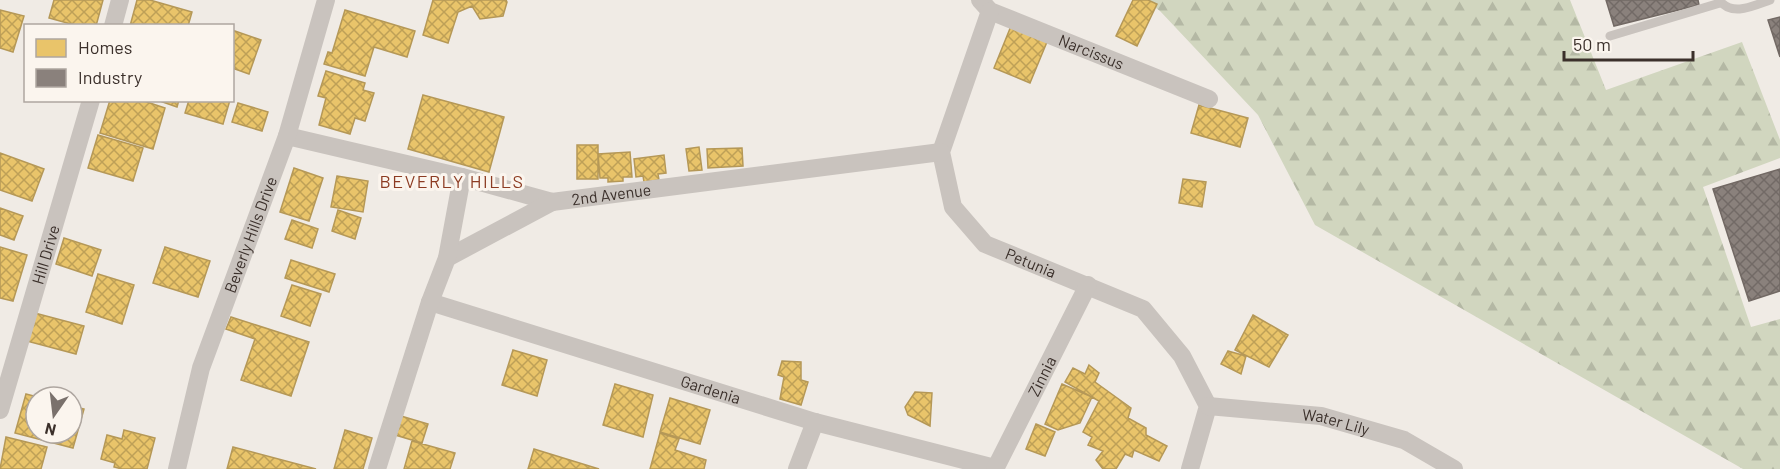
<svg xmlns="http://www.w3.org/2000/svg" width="1780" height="469" font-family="Barlow,sans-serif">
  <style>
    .forest { fill: url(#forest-firs) }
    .homes { fill: url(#homes-cross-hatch); stroke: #b59857; stroke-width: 1.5 }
    .industry { fill: url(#industry-cross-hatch); stroke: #726964; stroke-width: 1.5 }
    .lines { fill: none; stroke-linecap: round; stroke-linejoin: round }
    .lane { stroke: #c9c3be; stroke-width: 9 }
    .street { stroke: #c9c3be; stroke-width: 18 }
    .labels { text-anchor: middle; stroke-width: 6; stroke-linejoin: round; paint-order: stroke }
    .street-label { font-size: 16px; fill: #3b302b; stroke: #fbf5ee }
    .neighbourhood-label { font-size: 18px; letter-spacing: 1.5px; fill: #8c3b22; stroke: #fbf5ee }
  </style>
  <defs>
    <pattern id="forest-firs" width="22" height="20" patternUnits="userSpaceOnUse" patternTransform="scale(1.5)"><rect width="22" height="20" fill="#d1d6bf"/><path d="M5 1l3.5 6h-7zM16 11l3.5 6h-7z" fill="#b4b8a4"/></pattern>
    <pattern id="homes-cross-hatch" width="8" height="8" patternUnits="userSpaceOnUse" patternTransform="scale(1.5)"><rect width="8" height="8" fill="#e9c46a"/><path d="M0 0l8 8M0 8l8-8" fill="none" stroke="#bea057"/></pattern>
    <pattern id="industry-cross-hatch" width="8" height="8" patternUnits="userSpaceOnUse" patternTransform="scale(1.5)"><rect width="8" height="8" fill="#8a817c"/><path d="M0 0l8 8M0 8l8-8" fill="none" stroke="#726a66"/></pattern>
  </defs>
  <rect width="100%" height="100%" fill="#f0ebe5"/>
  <!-- forest -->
  <path class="forest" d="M1145 0H1570L1606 90 1742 42 1780 140V158L1703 187 1751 327 1780 319V469H1743L1315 225 1258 115 1160 11Z"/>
  <!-- homes -->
  <path class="homes" d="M54 0H103L96 26H78L49 18Z
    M137 0H150L192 12 188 26H130Z
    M433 0H506L507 2 503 16 480 19 472 6 458 12 448 43 423 35Z
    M1133 0H1148L1157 4 1137 46 1116 36Z
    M0 10 24 16 13 52 0 48Z
    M345 10 415 31 407 57 374 47 365 76 324 64 328 52 332 53Z
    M1011 26 1047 42 1030 83 994 68Z
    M232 30 261 40 249 74 232 68Z
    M326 71 365 83 363 90 374 93 365 121 355 118 350 134 319 125 326 98 318 96Z
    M423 95 504 117 489 172 408 149Z
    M110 100H141L165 108 153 149 100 133Z
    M157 100H179L177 107Z
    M189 100H230L223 124 185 113Z
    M238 103 268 112 262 131 232 122Z
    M1199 105 1248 118 1240 147 1191 133Z
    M98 135 143 148 133 181 88 168Z
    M577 145H598V179H577Z
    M699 147 702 170 689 171 686 149Z
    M742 148 743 166 708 168 707 149Z
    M630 152 632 177H623V181L608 182V178H600L598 154Z
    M0 153 44 169 32 201 0 190Z
    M664 155 666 173 658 174 659 180 644 182 643 176 636 177 634 159Z
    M294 168 323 178 309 221 280 212Z
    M337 176 368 181 363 212 331 207Z
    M1183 179 1206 182 1202 207 1179 203Z
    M0 208 23 216 14 240 0 235Z
    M338 210 361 218 355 239 332 231Z
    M292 220 318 229 312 248 285 239Z
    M64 238 101 250 92 276 56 264Z
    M0 247 27 255 13 301 0 298Z
    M165 247 210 261 198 297 153 283Z
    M291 260 335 274 329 292 285 278Z
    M98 274 134 285 122 324 86 312Z
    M292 285 321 294 310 326 281 316Z
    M31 312 84 326 76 354 23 340Z
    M1253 315 1288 335 1269 367 1235 350Z
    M231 317 309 342 291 396 241 380 255 339 226 329Z
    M513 350 547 360 537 396 502 385Z
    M1228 351 1246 356 1241 374 1221 364Z
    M782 361 801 362V380L808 382 801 405 780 399 784 377 778 375Z
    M1089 365 1099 373 1095 382 1131 408 1128 418 1146 428V435L1167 446 1159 461 1134 450 1132 457 1125 454 1116 469H1103L1096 460 1103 451 1088 445 1092 437 1083 432 1099 401 1065 382 1073 368 1085 374Z
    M615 384 653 395 643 437 603 425Z
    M1062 384 1092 397 1080 423 1058 430 1045 424Z
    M915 392 932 393 930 426 908 415 905 407Z
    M26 394 38 397 36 433H72V406L84 409 73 448 15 433Z
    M670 398 710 410 700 444 660 432Z
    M401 416 428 424 422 443 395 435Z
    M1036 424 1055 432 1045 456 1026 449Z
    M124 430 155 438 147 469H122L114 467 115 463 101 459 107 435 122 439Z
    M345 430 372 438 363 469H334Z
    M660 433 679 439 675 450 706 460 704 469H650Z
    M6 437 47 447 41 469H0Z
    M412 441 455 453 450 469H404Z
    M233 447 316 469H227Z
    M534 449 599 469H528Z"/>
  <!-- industry -->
  <path class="industry" d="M1606 0H1698L1699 5 1614 26Z
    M1780 17V57L1768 20Z
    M1780 169V291L1749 301 1713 189Z"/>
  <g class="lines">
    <!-- lane -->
    <path class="lane" d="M1719 0C1732 17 1753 6 1770 0
      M1610 36 1720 3"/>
    <!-- street -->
    <g class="street">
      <path id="s1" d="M980 0 990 11 1209 99"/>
      <path id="s2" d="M990 11 941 152 953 207 985 244 1143 309 1182 356 1208 406 1190 469"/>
      <path d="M113 26 120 0"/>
      <path id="s3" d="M287 136 462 177 552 202 941 152"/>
      <path d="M447 258 552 202"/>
      <path id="s4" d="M430 302 815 422 995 468"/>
      <path id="s5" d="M1208 406 1321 416 1404 440 1454 469"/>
      <path id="s6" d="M0 410 91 100"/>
      <path id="s7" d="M177 469 201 368 287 136 326 0"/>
      <path d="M377 469 430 302 447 258 462 177"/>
      <path d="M797 469 815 422"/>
      <path id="s8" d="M995 469 1088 285"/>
    </g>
  </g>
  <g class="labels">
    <!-- street labels -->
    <g class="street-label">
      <text dy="6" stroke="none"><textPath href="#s1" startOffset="124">Narcissus</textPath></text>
      <text dy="6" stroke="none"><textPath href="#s3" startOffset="333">2nd Avenue</textPath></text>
      <text dy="6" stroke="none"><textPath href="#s7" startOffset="246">Beverly Hills Drive</textPath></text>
      <text dy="6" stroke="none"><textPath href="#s6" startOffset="162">Hill Drive</textPath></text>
      <text dy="6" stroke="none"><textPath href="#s2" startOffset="304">Petunia</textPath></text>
      <text dy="6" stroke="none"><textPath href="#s8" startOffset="104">Zinnia</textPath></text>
      <text dy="6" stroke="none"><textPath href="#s4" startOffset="294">Gardenia</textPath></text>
      <text dy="6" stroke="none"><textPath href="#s5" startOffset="129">Water Lily</textPath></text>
    </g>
    <!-- neighbourhood labels -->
    <g class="neighbourhood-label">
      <text x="452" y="188">BEVERLY HILLS</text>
    </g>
  </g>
  <!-- legend -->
  <rect x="24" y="24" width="210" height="78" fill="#fbf5ee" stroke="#aea6a0" stroke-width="1.5"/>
  <rect x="36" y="39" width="30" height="18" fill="#e9c46a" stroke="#aea6a0" stroke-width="1.5"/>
  <text x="78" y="54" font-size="18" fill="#3b302b">Homes</text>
  <rect x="36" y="69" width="30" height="18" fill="#8a817c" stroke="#aea6a0" stroke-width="1.5"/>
  <text x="78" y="84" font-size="18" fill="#3b302b">Industry</text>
  <!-- north arrow -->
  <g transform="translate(54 415) rotate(194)"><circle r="28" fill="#fbf5ee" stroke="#aea6a0" stroke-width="1.5"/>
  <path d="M0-4.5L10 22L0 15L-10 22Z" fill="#7a716c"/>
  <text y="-9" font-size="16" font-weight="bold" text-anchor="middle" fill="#3b302b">N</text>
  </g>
  <!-- scale -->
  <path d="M1564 51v9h129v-9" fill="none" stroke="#3b302b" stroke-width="3"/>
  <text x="1573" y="51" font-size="18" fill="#3b302b" stroke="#fbf5ee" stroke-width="4.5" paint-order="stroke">50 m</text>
</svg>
